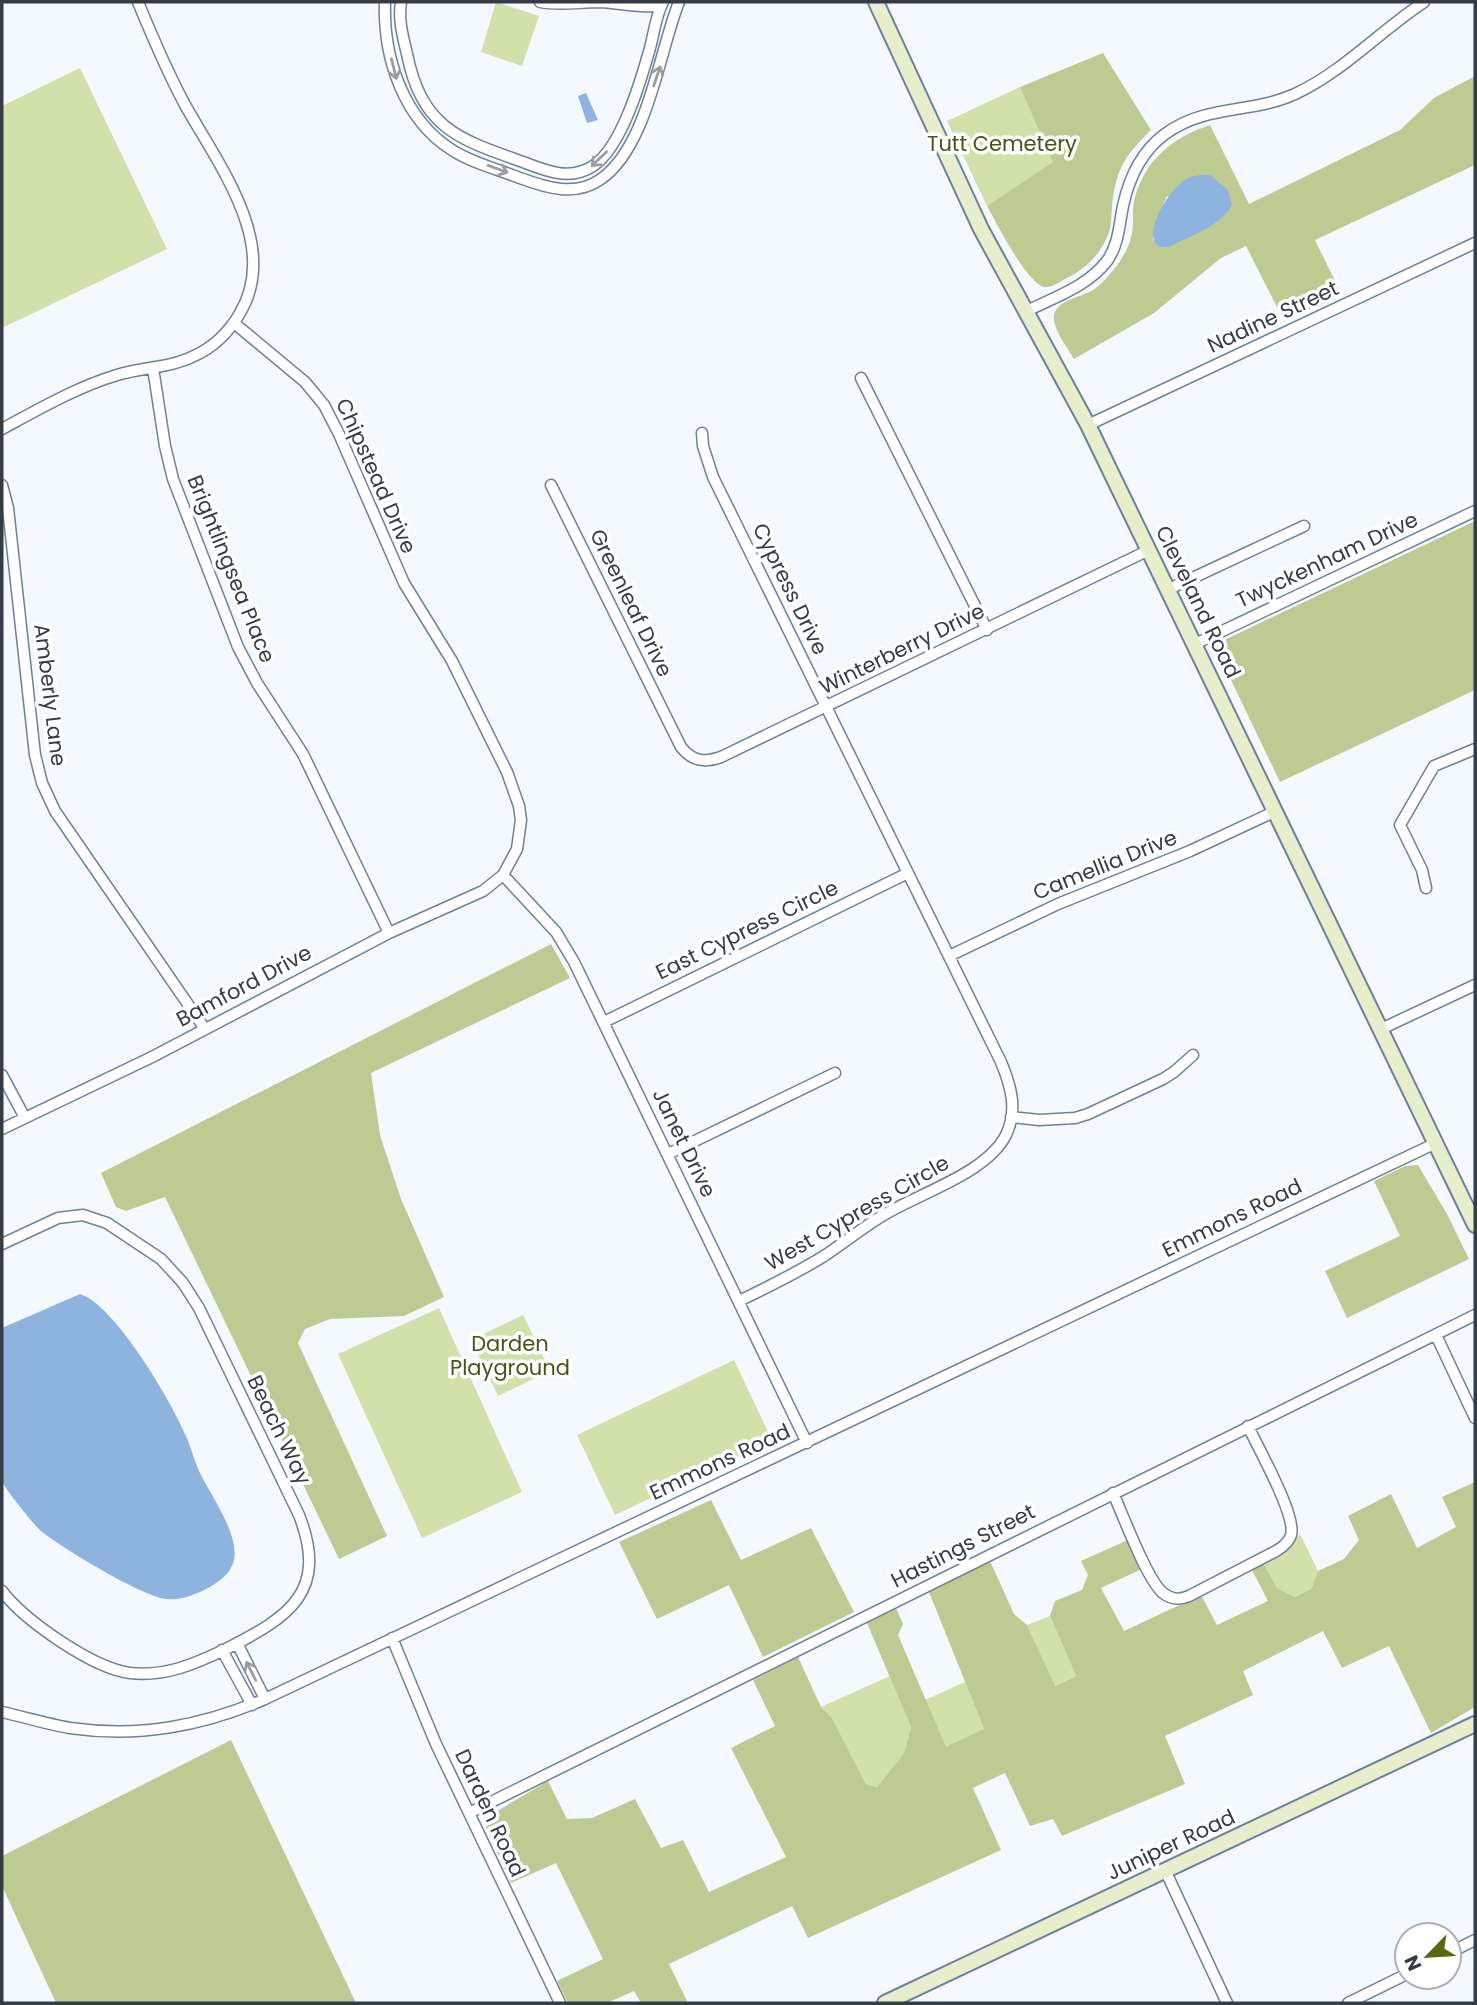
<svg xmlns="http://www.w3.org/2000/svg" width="1477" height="2005" font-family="Poppins,sans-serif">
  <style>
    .green { fill: #d2e0a9 }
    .forest { fill: #bdcb93; fill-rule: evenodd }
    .water { fill: #8fb3df }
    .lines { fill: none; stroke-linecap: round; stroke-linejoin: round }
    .street-casing { stroke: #6c819b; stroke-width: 13 }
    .secondary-casing { stroke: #6c819b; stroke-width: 18 }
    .street { stroke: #fff; stroke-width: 10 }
    .secondary { stroke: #e7eecb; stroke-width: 14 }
    .oneway { stroke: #999ea3 }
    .labels { text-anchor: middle; stroke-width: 7; stroke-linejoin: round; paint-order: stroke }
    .park-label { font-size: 21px; fill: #485316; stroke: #fff }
    .street-label { font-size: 21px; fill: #333c47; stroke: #fff }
  </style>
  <rect width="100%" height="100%" fill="#f4f9ff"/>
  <!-- green -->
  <path class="green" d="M496 2 539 16 522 66 481 52Z
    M80 68 167 249 2 328V106Z
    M1020 87 1054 162 987 206 947 121Z
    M439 1308 522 1492 422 1538 338 1354Z
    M523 1315 550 1371 498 1396 471 1340Z
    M734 1360 772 1440 615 1515 577 1435Z
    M1300 1534 1318 1571 1311 1589 1295 1597 1277 1588 1264 1564 1286 1551Z
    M1050 1616 1076 1676 1054 1686 1027 1625Z
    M890 1676 911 1727 904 1753 877 1787 866 1784 832 1718 821 1707Z
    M965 1682 984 1729 946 1748 925 1700Z"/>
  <!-- forest -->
  <path class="forest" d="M1103 53 1151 130C1124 157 1117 167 1112 205 1111 215 1112 228 1107 237 1100 254 1087 267 1071 276 1064 279 1054 287 1046 287 1029 288 995 220 987 206L1053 162 1020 87Z
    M1475 76V165L1315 240 1342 295 1284 321 1246 246 1221 258 1154 313 1074 359C1068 348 1052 329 1054 315 1057 300 1082 297 1093 290 1099 286 1105 280 1109 275 1120 263 1129 249 1132 233 1134 223 1132 211 1134 201 1144 160 1173 137 1210 125L1249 204 1400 130 1434 98ZM1167 196 1216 222 1168 247 1153 240 1156 221Z
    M1475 521V690L1280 782 1218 653 1220 642Z
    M551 944 570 978 371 1073 380 1135 401 1199 444 1297 404 1316 330 1319 305 1329 298 1343 387 1536 339 1559 165 1197 126 1211 116 1207 101 1173Z
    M1418 1165 1447 1214 1469 1259 1347 1318 1325 1271 1400 1236 1374 1181 1405 1166Z
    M1475 1482V1707L1431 1733 1389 1646 1342 1668 1323 1631 1243 1671 1253 1695 1165 1736 1185 1784 1062 1836 1053 1819 1030 1826 1005 1773 973 1788 1001 1850 808 1938 792 1906 669 1964 688 2003H641L634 1991 607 2003H568L557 1981 603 1959 556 1863 511 1883 486 1827 487 1817 548 1781 567 1819 592 1818 635 1799 661 1848 683 1840 709 1892 786 1857 731 1748 775 1726 753 1680 798 1657 821 1707 832 1718 866 1784 877 1787 904 1753 911 1727 867 1623 896 1608 903 1624 898 1635 946 1747 984 1729 929 1592 990 1561 1014 1614 1027 1625 1055 1686 1076 1676 1050 1616 1055 1601 1082 1590 1088 1575 1081 1561 1128 1540 1142 1569 1101 1588 1124 1631 1201 1595 1217 1625 1268 1601 1252 1570 1264 1564 1277 1588 1295 1597 1311 1589 1318 1571 1344 1559 1359 1540 1348 1516 1391 1494 1417 1548 1456 1527 1442 1497Z
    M711 1500 741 1560 811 1528 854 1612 763 1657 729 1585 657 1619 619 1542Z
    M231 1740 356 2003H56L2 1886V1856Z"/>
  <!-- water -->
  <path class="water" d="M586 93 598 120 587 123 578 96Z
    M1210 175 1228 190 1232 205C1220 227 1189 236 1169 247 1133 253 1166 184 1193 176 1198 175 1205 175 1210 175Z
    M80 1294C114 1304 172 1402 186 1436 191 1447 194 1460 199 1471 210 1495 246 1542 231 1568 222 1585 185 1602 166 1599 141 1596 62 1548 41 1531 35 1526 4 1488 2 1481 0 1472 2 1455 2 1444 2 1405 2 1367 2 1328Z"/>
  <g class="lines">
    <!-- street casing -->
    <g class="street-casing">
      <path id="street" d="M385 2C383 57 403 119 452 150 472 163 497 169 520 178 547 188 576 197 601 179 648 146 659 52 679 2
        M401 2C398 20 403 37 407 54 422 128 458 139 523 162 546 171 570 181 593 166 622 147 641 80 650 48 654 33 656 15 663 2
        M540 2C560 6 580 2 600 2 622 3 637 8 660 6
        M1027 311C1055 297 1088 286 1107 261 1119 244 1119 225 1123 206 1129 178 1142 151 1165 134 1206 104 1251 114 1295 94 1344 71 1380 31 1424 2
        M153 368 165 446 173 479 238 647 257 683 303 754 389 933
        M861 378 987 630
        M1088 425 1475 243
        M2 429C39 409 77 387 117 375 143 367 170 368 194 356 214 347 229 332 240 313 281 244 217 163 184 103 167 71 152 36 138 2
        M702 433 703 446 713 477 1001 1062C1011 1086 1018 1110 1006 1135 986 1174 919 1193 882 1216 862 1228 844 1243 824 1256 797 1273 768 1287 739 1301
        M2 485 8 508 35 755 42 783 55 811 205 1029
        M551 485 681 747C692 761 704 763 721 757L1149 550
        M1169 589 1304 526
        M1195 644 1475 511
        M503 875 556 932 574 962 807 1443
        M1426 888 1422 870 1400 825 1434 766 1475 749
        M949 956 1058 904 1190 851 1276 811
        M604 1022 908 873
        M1381 1029 1475 985
        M2 1075 25 1118
        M1011 1117 1039 1120 1075 1118 1088 1114 1163 1079 1174 1072 1193 1055
        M2 1129 152 1057 389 933 483 891 503 875 517 849 521 820 519 806 507 772 452 661 404 583 339 434 324 405 305 382 234 323
        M668 1154 835 1073
        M2 1244 58 1218 83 1215 107 1223 161 1259 183 1283 199 1308 299 1515C329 1592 289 1617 226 1649 195 1664 165 1677 130 1673 92 1668 24 1620 2 1591
        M1436 1335 1475 1418
        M1113 1493C1123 1515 1147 1580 1163 1593 1172 1600 1180 1600 1189 1596L1276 1551C1283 1547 1289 1542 1291 1535 1297 1516 1257 1446 1248 1426
        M392 1638 436 1744 560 2003
        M237 1643 265 1699
        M222 1650 252 1705
        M2 1712C24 1717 47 1724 70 1728 139 1738 202 1726 265 1699L1436 1143
        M469 1813 1475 1315
        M1165 1870 1227 2003
        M1449 1953 1475 1940
        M1348 2003 1407 1974"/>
    </g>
    <!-- secondary casing -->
    <g class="secondary-casing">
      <path id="secondary" d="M876 2 981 229 1088 425 1475 1225
        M885 2003 1475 1724"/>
    </g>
    <!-- street -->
    <use href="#street" class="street"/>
    <!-- secondary -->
    <use href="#secondary" class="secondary"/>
  </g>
  <!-- one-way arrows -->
  <defs><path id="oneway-shaft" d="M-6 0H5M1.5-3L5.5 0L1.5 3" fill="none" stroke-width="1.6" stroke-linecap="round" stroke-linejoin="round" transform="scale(1.75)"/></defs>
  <g class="oneway">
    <use href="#oneway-shaft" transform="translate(394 69) rotate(76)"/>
    <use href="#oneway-shaft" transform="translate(657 76) rotate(-71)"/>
    <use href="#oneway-shaft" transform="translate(599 159) rotate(136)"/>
    <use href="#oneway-shaft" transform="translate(498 169) rotate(20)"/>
    <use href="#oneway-shaft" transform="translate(251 1671) rotate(-117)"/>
  </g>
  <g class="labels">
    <!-- park labels -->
    <g class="park-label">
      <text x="1002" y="151">Tutt Cemetery</text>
      <text x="510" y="1351">Darden<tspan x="510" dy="24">Playground</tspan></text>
    </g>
    <!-- street labels -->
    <g class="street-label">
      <text transform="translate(1273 317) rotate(-25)" y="7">Nadine Street</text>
      <text transform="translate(376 476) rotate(66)" y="7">Chipstead Drive</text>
      <text transform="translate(1327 560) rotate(-25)" y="7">Twyckenham Drive</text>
      <text transform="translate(231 569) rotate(68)" y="7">Brightlingsea Place</text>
      <text transform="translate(790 589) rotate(64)" y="7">Cypress Drive</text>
      <text transform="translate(1198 602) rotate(64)" y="7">Cleveland Road</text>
      <text transform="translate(631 603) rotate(64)" y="7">Greenleaf Drive</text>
      <text transform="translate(902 649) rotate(-26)" y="7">Winterberry Drive</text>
      <text transform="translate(50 695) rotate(83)" y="7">Amberly Lane</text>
      <text transform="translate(1105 865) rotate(-22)" y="7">Camellia Drive</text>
      <text transform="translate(747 930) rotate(-26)" y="7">East Cypress Circle</text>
      <text transform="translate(244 986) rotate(-28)" y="7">Bamford Drive</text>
      <text transform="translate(684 1143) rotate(64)" y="7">Janet Drive</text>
      <text transform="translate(857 1213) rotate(-30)" y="7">West Cypress Circle</text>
      <text transform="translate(1232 1218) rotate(-26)" y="7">Emmons Road</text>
      <text transform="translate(279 1430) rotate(64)" y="7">Beach Way</text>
      <text transform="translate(720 1462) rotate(-25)" y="7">Emmons Road</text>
      <text transform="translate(963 1546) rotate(-27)" y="7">Hastings Street</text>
      <text transform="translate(490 1813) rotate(65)" y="7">Darden Road</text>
      <text transform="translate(1171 1845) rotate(-25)" y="7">Juniper Road</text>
    </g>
  </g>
  <!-- border -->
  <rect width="1477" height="2005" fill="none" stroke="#333c47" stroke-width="7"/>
  <!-- north arrow -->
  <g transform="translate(1428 1956) rotate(245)"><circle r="33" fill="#ffffff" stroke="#adb1b5" stroke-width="2"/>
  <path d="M0-5L12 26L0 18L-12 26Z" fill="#596811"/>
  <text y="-10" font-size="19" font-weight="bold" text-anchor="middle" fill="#333c47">N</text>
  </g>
</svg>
